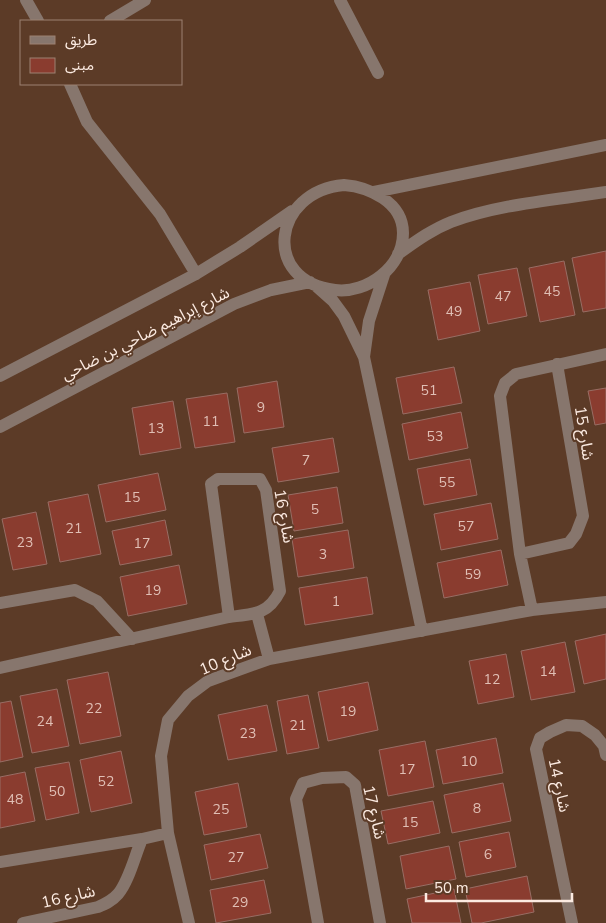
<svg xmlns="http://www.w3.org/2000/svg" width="606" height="923" font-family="'Nunito Sans','Noto Sans Arabic',sans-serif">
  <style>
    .building { fill: #8a3c2f; stroke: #986d64 }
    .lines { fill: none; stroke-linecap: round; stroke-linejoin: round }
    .minor { stroke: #87766d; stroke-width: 12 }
    .labels { text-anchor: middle; stroke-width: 4; stroke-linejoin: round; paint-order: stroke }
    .number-label { font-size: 14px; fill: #e0bfb5 }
    .street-label { font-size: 16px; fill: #fcebe2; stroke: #5c3b27 }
  </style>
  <rect width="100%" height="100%" fill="#5c3b27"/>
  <!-- building -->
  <path class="building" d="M606 251V308L583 312 572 258Z
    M564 261 575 315 540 322 529 268Z
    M517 268 527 316 488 324 478 275Z
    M470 282 480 331 438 340 428 290Z
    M454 367 462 403 403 414 396 378Z
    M277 381 284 427 244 433 237 388Z
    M606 388V423L595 425 588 391Z
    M227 393 235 442 195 448 186 399Z
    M173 401 181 448 140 455 132 408Z
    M461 412 468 448 409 460 402 424Z
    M333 438 339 472 278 482 272 448Z
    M470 459 477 495 424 505 417 469Z
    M158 473 166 510 106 522 98 485Z
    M337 487 343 523 294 531 288 495Z
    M88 494 101 554 60 562 48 502Z
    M491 503 498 539 441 550 434 514Z
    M36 512 47 564 13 570 2 519Z
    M165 520 172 555 120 565 112 531Z
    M348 530 354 568 298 577 292 539Z
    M501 550 508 585 444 598 437 563Z
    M179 565 187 604 128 616 120 577Z
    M367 577 373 614 305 625 299 588Z
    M606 634V679L584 684 575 641Z
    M565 642 575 692 531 700 521 651Z
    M506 654 514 697 478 704 469 661Z
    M108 672 121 736 80 744 67 680Z
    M368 682 378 730 328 741 318 692Z
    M57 689 69 746 32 753 20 696Z
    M308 695 319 748 287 754 277 701Z
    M11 701 23 757 0 762V703Z
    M267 705 277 751 228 760 218 715Z
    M496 738 503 773 443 784 436 750Z
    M425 741 434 787 388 796 379 750Z
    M121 751 132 803 91 812 80 760Z
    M69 762 79 813 46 820 35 768Z
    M25 772 35 821 0 828V777Z
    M238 783 247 827 204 835 195 792Z
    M503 783 511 821 452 833 444 795Z
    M433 801 440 833 388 844 381 811Z
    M509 832 516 867 466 877 459 842Z
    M260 834 268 868 211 880 204 845Z
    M449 846 456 879 406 889 400 856Z
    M527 876 534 912 481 923H472L465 889Z
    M264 880 271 913 216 923 210 890Z
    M454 889 461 923H412L407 899Z"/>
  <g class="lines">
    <!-- minor -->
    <path class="minor" d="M26 0 38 21
      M340 0 378 73
      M110 21 145 0
      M70 84 87 122 160 214 196 274
      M344 185C369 187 403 202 403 233 403 267 367 294 335 290 260 281 273 191 344 185Z
      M374 192 606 145
      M398 254C415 242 431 230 451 222 498 204 556 200 606 192
      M315 285 333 301 344 316 364 357 422 631
      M364 357 369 321 385 272
      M0 376 196 274 240 247 292 211
      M0 427 234 304 271 290 310 282
      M520 554 569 543 576 534 583 516 557 364
      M0 603 75 590 97 601 132 639
      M532 610 520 554 500 396 505 383 516 374 606 354
      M257 614 269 659
      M0 668 229 617C253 614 268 615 280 591L266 490 260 479H218L211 484 229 617
      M0 862 142 839 168 833
      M23 923 98 907C105 904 112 901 118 894 129 881 135 855 142 839
      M189 923 168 833 161 756 168 720 188 696 208 681 269 659 532 610 606 602
      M318 923 296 799 303 783 322 778 346 777 355 785 380 923
      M572 923 536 749 540 738 550 732 566 725 582 726 595 735 604 746 606 755"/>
  </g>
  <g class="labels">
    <!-- number labels -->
    <g class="number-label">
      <text x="552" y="296">45</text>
      <text x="503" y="301">47</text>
      <text x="454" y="316">49</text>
      <text x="429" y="395">51</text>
      <text x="261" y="412">9</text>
      <text x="211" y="426">11</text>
      <text x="156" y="433">13</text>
      <text x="435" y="441">53</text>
      <text x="306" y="465">7</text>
      <text x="447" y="487">55</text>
      <text x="132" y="502">15</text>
      <text x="315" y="514">5</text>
      <text x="466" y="531">57</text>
      <text x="74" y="533">21</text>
      <text x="25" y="547">23</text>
      <text x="142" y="548">17</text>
      <text x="323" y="559">3</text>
      <text x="473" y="579">59</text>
      <text x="153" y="595">19</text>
      <text x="336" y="606">1</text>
      <text x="548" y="676">14</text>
      <text x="492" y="684">12</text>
      <text x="94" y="713">22</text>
      <text x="348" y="716">19</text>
      <text x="45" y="726">24</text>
      <text x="298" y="730">21</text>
      <text x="248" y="738">23</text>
      <text x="469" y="766">10</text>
      <text x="407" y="774">17</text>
      <text x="106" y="786">52</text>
      <text x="57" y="796">50</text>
      <text x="15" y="804">48</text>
      <text x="477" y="813">8</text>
      <text x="221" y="814">25</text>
      <text x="410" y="827">15</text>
      <text x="488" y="859">6</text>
      <text x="236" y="862">27</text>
      <text x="240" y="907">29</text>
    </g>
    <!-- street labels -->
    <g class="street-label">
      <text transform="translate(145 333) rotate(-27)" y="6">شارع إبراهيم ضاحي بن ضاحي</text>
      <text transform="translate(585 433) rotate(81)" y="6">شارع 15</text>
      <text transform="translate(285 516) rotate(80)" y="6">شارع 16</text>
      <text transform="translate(225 659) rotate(-23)" y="6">شارع 10</text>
      <text transform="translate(560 785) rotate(78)" y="6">شارع 14</text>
      <text transform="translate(375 812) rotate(77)" y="6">شارع 17</text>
      <text transform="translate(68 896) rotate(-13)" y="6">شارع 16</text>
    </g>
  </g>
  <!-- legend -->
  <rect x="20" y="20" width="162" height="65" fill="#5c3b27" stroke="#9c8172"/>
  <rect x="30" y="36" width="25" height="8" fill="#87766d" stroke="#9c8172"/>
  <text x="65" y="45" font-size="15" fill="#fcebe2">طريق</text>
  <rect x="30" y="58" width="25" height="15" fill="#8a3c2f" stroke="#9c8172"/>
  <text x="65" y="70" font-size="15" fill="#fcebe2">مبنى</text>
  <!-- scale -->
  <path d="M426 893v8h146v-8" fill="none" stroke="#fcebe2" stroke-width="2.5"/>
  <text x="434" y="893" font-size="15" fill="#fcebe2" stroke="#5c3b27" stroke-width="4" paint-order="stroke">50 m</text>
</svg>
